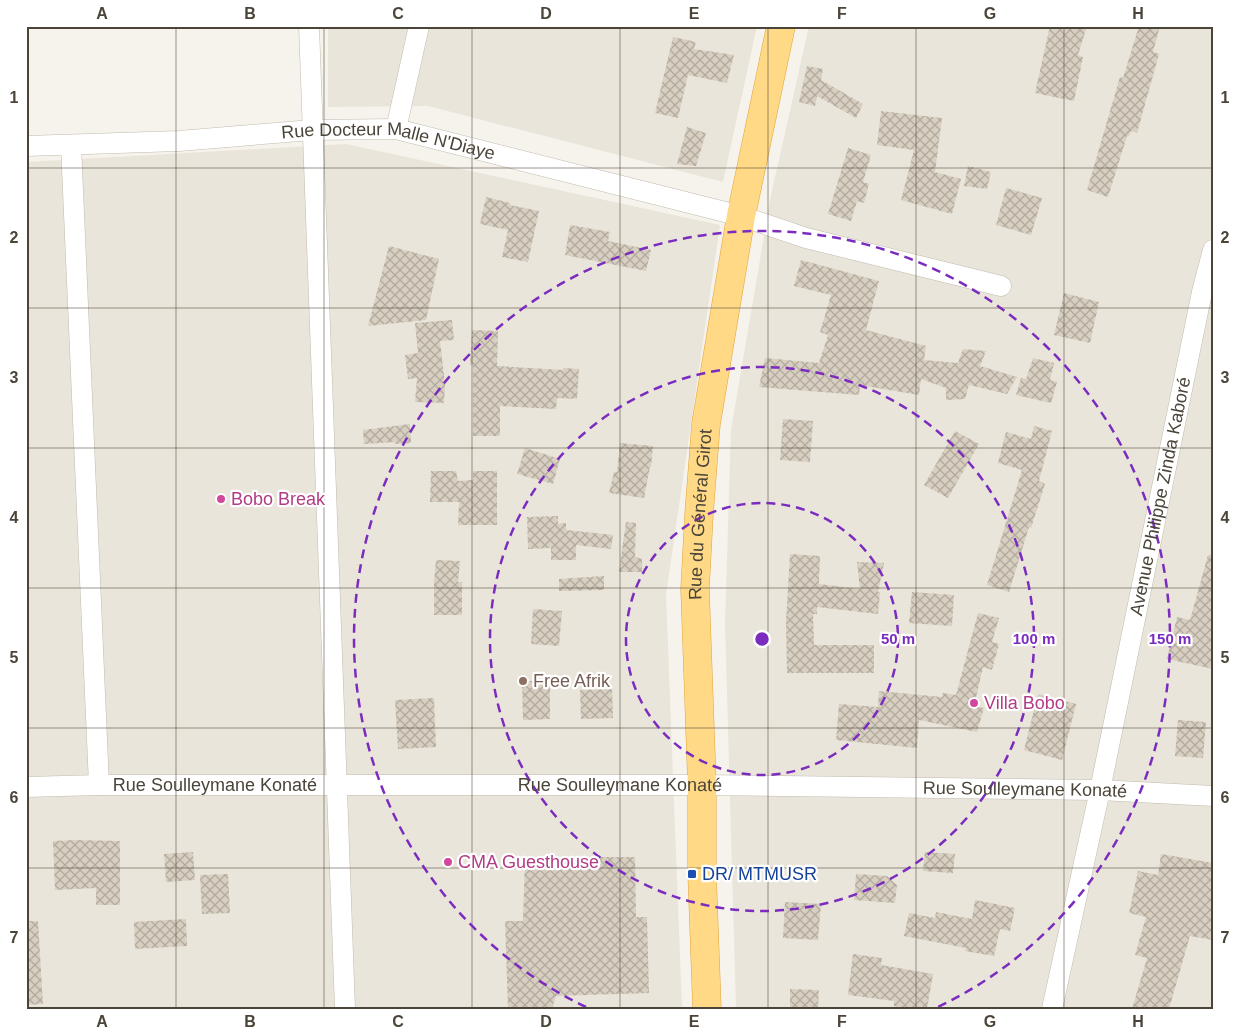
<svg xmlns="http://www.w3.org/2000/svg" width="1239" height="1035" font-family="Arial,sans-serif">
  <style>
    .residential { fill: #eae5da }
    .building { fill: url(#building-cross-hatch) }
    .lines { fill: none; stroke-linecap: round; stroke-linejoin: round }
    .minor-casing { stroke: #c2bbae; stroke-width: 21 }
    .trunk-casing { stroke: #e0a43c; stroke-width: 29 }
    .minor { stroke: #fff; stroke-width: 20 }
    .trunk { stroke: #ffd985; stroke-width: 28 }
    .grid { fill: none; stroke: #4b4439; stroke-width: 1; stroke-opacity: 0.55 }
    .ring { fill: none; stroke: #7b2cbf; stroke-width: 2.5; stroke-dasharray: 9 6 }
    .hotel-dot { fill: #d1479c; stroke: #fff; stroke-width: 2 }
    .education-dot { fill: #8d6e63; stroke: #fff; stroke-width: 2 }
    .transit-dot { fill: #1a4fb4; stroke: #fff; stroke-width: 2 }
    .labels { text-anchor: middle; stroke-width: 4.5; stroke-linejoin: round; paint-order: stroke }
    .street-label { font-size: 18px; fill: #4b4439; stroke: #fff }
    .hotel-label { font-size: 18px; fill: #b23c85; stroke: #fff; text-anchor: start }
    .education-label { font-size: 18px; fill: #785e54; stroke: #fff; text-anchor: start }
    .transit-label { font-size: 18px; fill: #164399; stroke: #fff; text-anchor: start }
    .centre { fill: #7b2cbf; stroke: #fff; stroke-width: 2.5 }
    .ring-label { font-size: 15px; text-anchor: middle; font-weight: bold; fill: #7b2cbf; stroke: #fff; stroke-width: 4.5; stroke-linejoin: round; paint-order: stroke }
    .neatline { fill: none; stroke: #4b4439; stroke-width: 2 }
    .grid-label { font-size: 16px; text-anchor: middle; font-weight: bold; fill: #4b4439 }
  </style>
  <defs>
    <pattern id="building-cross-hatch" width="8" height="8" patternUnits="userSpaceOnUse" patternTransform="scale(1.25)"><rect width="8" height="8" fill="#d8cfc1"/><path d="M0 0l8 8M0 8l8-8" fill="none" stroke="#b1aa9e"/></pattern>
  </defs>
  <rect width="100%" height="100%" fill="#f6f3ec"/>
  <!-- residential -->
  <path class="residential" d="M328 26H757L723 182 428 106 328 107Z
    M809 26H1213V1009H736L725 623 731 430 771 195Z
    M346 144 720 225 666 595 682 1009H26V162Z"/>
  <!-- building -->
  <path class="building" d="M1050 26H1087L1078 55 1083 57 1074 101 1035 93Z
    M1139 26H1160L1153 52 1159 54 1137 133 1131 131 1129 136H1127L1108 197 1087 190 1120 77 1123 78Z
    M673 37 696 42 694 49 734 55 727 83 688 75 678 118 655 113Z
    M807 66 823 69 821 80 863 104 856 118 817 96 815 106 799 102Z
    M881 111 942 118 935 172 961 179 952 214 901 200 914 150 877 145Z
    M687 127 706 133 696 166 677 164Z
    M848 148 871 155 863 182 869 184 864 203 857 201 851 221 828 214Z
    M968 166 991 172 987 189 964 186Z
    M1006 188 1042 198 1031 235 996 225Z
    M486 197 510 203V205L539 211 528 262 502 257 508 230 480 224Z
    M570 225 610 232 608 241 651 250 646 271 565 255Z
    M389 246 439 259 426 320 368 326Z
    M801 260 879 281 866 330 926 346 924 360 958 363 963 349 986 351 980 366 1017 377 1007 394 969 385 965 399 946 400V388L921 379 919 395 860 385 859 395 759 387 765 358 819 363 828 335 820 332 831 295 794 286Z
    M1064 293 1099 302 1090 343 1054 335Z
    M452 320 454 340 440 341 445 384 444 403 415 402 417 378 408 379 405 355 418 353 415 323Z
    M472 330 498 331 497 366 563 370V368L579 369 577 399 557 398 556 409 500 406V436H473V365H470Z
    M1033 358 1054 363 1050 380 1057 382 1051 403 1016 395 1021 378 1026 379Z
    M783 419 813 421 810 462 780 460Z
    M410 424 411 443 395 444V442L364 444 363 430Z
    M1034 426 1052 431 1039 481 1045 484 1031 528 1029 527 1009 592 987 585 1022 470 998 463 1006 432 1031 439Z
    M955 431 979 444 948 498 924 485Z
    M620 443 653 446 651 467H650L644 498 609 493 614 472H617Z
    M525 448 560 459 553 484 517 474Z
    M431 471H456L458 481 473 480V471H497V525H458L459 502H430Z
    M558 516V524L566 523V530L613 535 611 549 576 545V560H551V548L528 549 527 517Z
    M626 522 636 523 635 557 642 559V572H619Z
    M790 554 820 556 819 584 860 589 857 562 884 563 878 592H880L878 614 817 607V614H813L814 645H874V673H787L786 621Z
    M1208 555H1213V669L1167 659 1177 617 1190 620Z
    M436 560 460 561 458 582H462V615H434V582Z
    M604 576V590L559 591V579Z
    M912 592 954 595 952 626 909 623Z
    M533 609 562 611 559 646 531 644Z
    M978 613 999 618 992 642 999 644 992 670 983 667 974 706 984 708 977 732 919 720 917 748 836 740 839 704 878 707 879 691 942 697 943 693 956 695Z
    M522 681H550V719L523 720Z
    M612 689 613 718 581 719 580 690Z
    M1038 694 1076 704 1062 760 1024 750Z
    M434 698 436 747 398 749 395 700Z
    M1178 720 1206 722 1203 758 1175 756Z
    M76 840 120 841V905H96V888L55 890 53 841Z
    M193 852 195 880 166 882 164 854Z
    M925 852 955 854 953 873 923 871Z
    M1161 854 1213 863V940L1190 936 1169 1009H1132L1147 958 1135 955 1146 917 1129 913 1138 871 1158 875Z
    M587 857H635L636 917H647L649 993 556 996 552 1009H508L505 921H523L525 859 587 861Z
    M228 874 230 913 202 914 200 875Z
    M856 874 887 876 897 885 895 903 854 900Z
    M975 900 1015 908 1010 931 1000 929 994 956 965 951 966 948 904 936 909 913 935 918 936 912 972 919Z
    M785 902 821 904 818 940 783 938Z
    M186 919 187 946 135 949 134 922Z
    M26 921H38L43 1004 26 1005Z
    M853 954 882 958 881 965 933 974 927 1009H914L894 1006V1001L848 995Z
    M790 989 819 990 818 1009H790Z"/>
  <g class="lines">
    <!-- minor casing -->
    <g class="minor-casing">
      <g id="minor">
        <path d="M309 26 345 1009"/>
        <path d="M396 129 419 26"/>
        <path d="M71 145 99 785"/>
        <path id="s1" d="M26 146 179 141 312 130 396 129 741 216 806 238 1001 286"/>
        <path id="s2" d="M26 787 99 785H702L1100 790 1213 796"/>
        <path id="s3" d="M1052 1009 1100 790 1202 292 1213 250"/>
      </g>
    </g>
    <!-- trunk casing -->
    <g class="trunk-casing">
      <g id="trunk">
        <path id="s4" d="M707 1009 702 873V785L695 589 699 514 706 424 741 216 781 26"/>
      </g>
    </g>
    <!-- minor -->
    <use href="#minor" class="minor"/>
    <!-- trunk -->
    <use href="#trunk" class="trunk"/>
  </g>
  <!-- grid -->
  <path class="grid" d="M176 26V1009M324 26V1009M472 26V1009M620 26V1009M768 26V1009M916 26V1009M1064 26V1009M26 168H1213M26 308H1213M26 448H1213M26 588H1213M26 728H1213M26 868H1213"/>
  <!-- distance rings -->
  <g class="ring">
    <circle cx="762" cy="639" r="136"/>
    <circle cx="762" cy="639" r="272"/>
    <path d="M586 1007A408 408 0 1 1 938 1007"/>
  </g>
  <!-- markers -->
  <g class="hotel-dot">
    <circle cx="221" cy="499" r="5"/>
    <circle cx="974" cy="703" r="5"/>
    <circle cx="448" cy="862" r="5"/>
  </g>
  <circle class="education-dot" cx="523" cy="681" r="5"/>
  <rect class="transit-dot" x="687" y="869" width="10" height="10" rx="2.5"/>
  <g class="labels">
    <!-- street labels -->
    <g class="street-label">
      <text dy="6" stroke="none"><textPath href="#s1" startOffset="364">Rue Docteur Malle N'Diaye</textPath></text>
      <text dy="6" stroke="none"><textPath href="#s3" startOffset="524">Avenue Philippe Zinda Kaboré</textPath></text>
      <text dy="6" stroke="none"><textPath href="#s4" startOffset="495">Rue du Général Girot</textPath></text>
      <text dy="6" stroke="none"><textPath href="#s2" startOffset="189">Rue Soulleymane Konaté</textPath></text>
      <text dy="6" stroke="none"><textPath href="#s2" startOffset="594">Rue Soulleymane Konaté</textPath></text>
      <text dy="6" stroke="none"><textPath href="#s2" startOffset="999">Rue Soulleymane Konaté</textPath></text>
    </g>
    <!-- hotel labels -->
    <g class="hotel-label">
      <text x="231" y="505">Bobo Break</text>
      <text x="984" y="709">Villa Bobo</text>
      <text x="458" y="868">CMA Guesthouse</text>
    </g>
    <!-- education labels -->
    <g class="education-label">
      <text x="533" y="687">Free Afrik</text>
    </g>
    <!-- transit labels -->
    <g class="transit-label">
      <text x="702" y="880">DR/ MTMUSR</text>
    </g>
  </g>
  <circle cx="762" cy="639" r="8" class="centre"/>
  <g class="ring-label">
    <text x="898" y="644">50 m</text>
    <text x="1034" y="644">100 m</text>
    <text x="1170" y="644">150 m</text>
  </g>
  <!-- border -->
  <rect width="1239" height="1035" fill="none" stroke="#ffffff" stroke-width="55"/>
  <rect x="28" y="28" width="1184" height="980" class="neatline"/>
  <g class="grid-label">
    <text x="102" y="19">A</text>
    <text x="250" y="19">B</text>
    <text x="398" y="19">C</text>
    <text x="546" y="19">D</text>
    <text x="694" y="19">E</text>
    <text x="842" y="19">F</text>
    <text x="990" y="19">G</text>
    <text x="1138" y="19">H</text>
    <text x="14" y="103">1</text>
    <text x="1225" y="103">1</text>
    <text x="14" y="243">2</text>
    <text x="1225" y="243">2</text>
    <text x="14" y="383">3</text>
    <text x="1225" y="383">3</text>
    <text x="14" y="523">4</text>
    <text x="1225" y="523">4</text>
    <text x="14" y="663">5</text>
    <text x="1225" y="663">5</text>
    <text x="14" y="803">6</text>
    <text x="1225" y="803">6</text>
    <text x="14" y="943">7</text>
    <text x="1225" y="943">7</text>
    <text x="102" y="1027">A</text>
    <text x="250" y="1027">B</text>
    <text x="398" y="1027">C</text>
    <text x="546" y="1027">D</text>
    <text x="694" y="1027">E</text>
    <text x="842" y="1027">F</text>
    <text x="990" y="1027">G</text>
    <text x="1138" y="1027">H</text>
  </g>
</svg>
